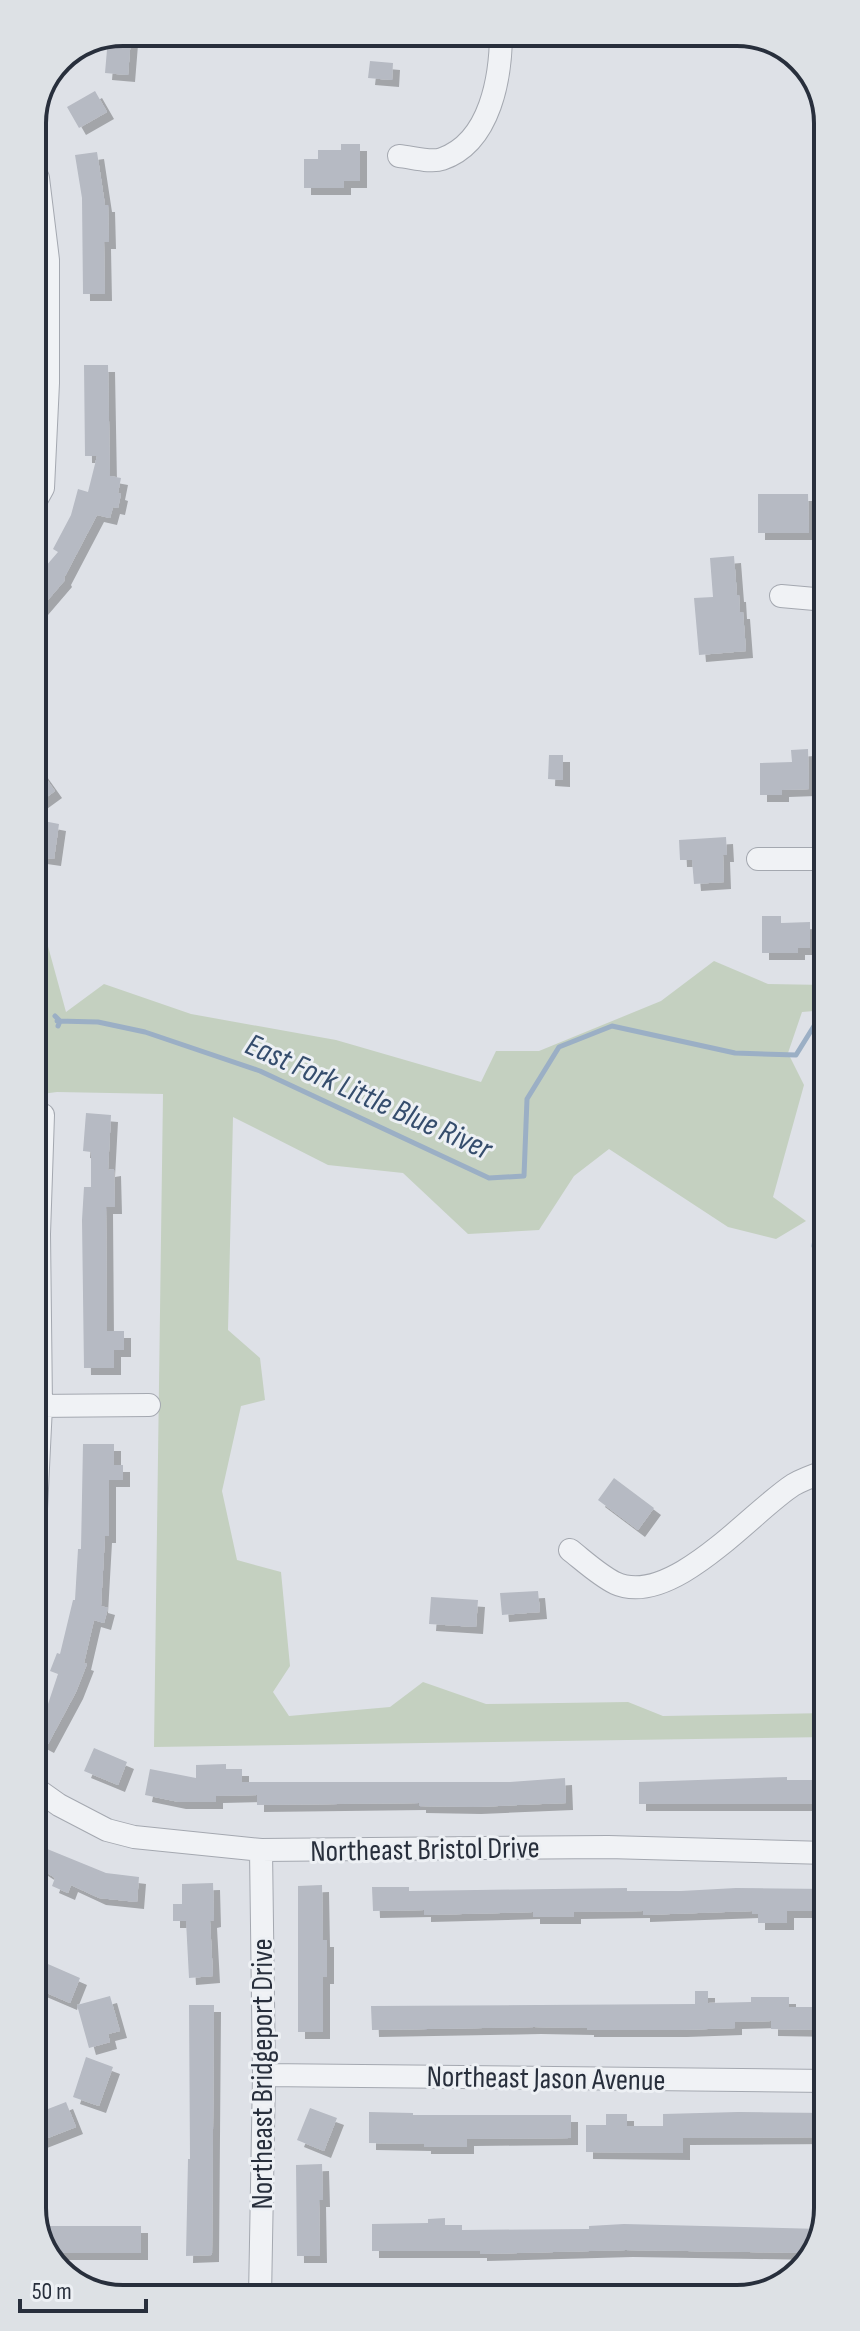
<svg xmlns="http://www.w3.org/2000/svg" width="860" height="2331" font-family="'Sofia Sans Condensed',sans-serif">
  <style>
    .green { fill: #c4d0c0 }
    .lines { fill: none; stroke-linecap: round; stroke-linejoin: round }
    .stream { stroke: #9bafc5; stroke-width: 5 }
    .building { fill: #b6bac3; filter: url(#shadow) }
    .minor-casing { stroke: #a4a8b0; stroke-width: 24 }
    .path { stroke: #bcbfc5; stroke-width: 3; stroke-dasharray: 6 6; stroke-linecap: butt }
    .minor { stroke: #f0f2f5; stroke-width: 22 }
    .labels { text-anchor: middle; stroke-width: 6; stroke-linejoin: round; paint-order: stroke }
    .street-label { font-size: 30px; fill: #282f3c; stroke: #edf0f4 }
    .water-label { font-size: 32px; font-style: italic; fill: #354d6d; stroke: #edf0f4 }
    .rim { fill: none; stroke: #282f3c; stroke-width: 4 }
  </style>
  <defs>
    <filter id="shadow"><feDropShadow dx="7" dy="7" stdDeviation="0" flood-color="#0004"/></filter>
  </defs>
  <rect width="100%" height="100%" fill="#dee1e7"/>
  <!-- green -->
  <path class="green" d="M33 939H46L66 1012 104 984 191 1014 336 1040 481 1082 496 1051H539L661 1001 714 961 768 984 826 985V1010L802 1012 788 1053 804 1085 773 1197 806 1221 776 1239 728 1227 609 1149 574 1176 539 1230 468 1234 403 1173 328 1165 233 1117 228 1330 260 1358 265 1400 241 1406 222 1491 237 1560 281 1572 290 1666 273 1692 289 1716 390 1707 423 1682 486 1704 628 1702 663 1716 827 1713V1737L154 1747 163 1094 57 1092 34 1095Z"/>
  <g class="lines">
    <!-- stream -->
    <path class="stream" d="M55 1016 60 1021 58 1026
      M57 1021 98 1022 145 1032 260 1071 489 1178 524 1176 527 1099 559 1047 612 1026 735 1053 796 1055 814 1026 826 1027
      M826 1184 821 1196 814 1246 827 1286"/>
  </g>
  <!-- building -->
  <path class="building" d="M113 36 131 38 128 75 105 73 108 38Z
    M370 61 393 63 392 80 368 78Z
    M95 91 107 112 79 128 67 107Z
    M341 144H360V181H344V188H304V159H318V150H341Z
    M97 152 105 205H108L109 242H104L105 294H83L82 198 75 155Z
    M84 365H108L110 476 121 478 118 493 121 494 118 508 113 507 110 518 97 515 64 578 65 580 41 608 33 601V581L58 552 53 549 71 515 78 489 88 492 97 456H85Z
    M758 494H808L809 533H758Z
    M734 556 737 595H739L740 612H743L746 651 699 655 694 598 713 597 710 558Z
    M808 749 809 789 782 790V795H760V763L792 762 791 750Z
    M549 755H563V780L548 779Z
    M33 760 55 791 33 807Z
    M33 819 59 824 54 859 33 856Z
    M726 837 727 855H723L724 882 694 884 692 860H680L679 840Z
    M762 916H781V923L810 922V948H798V953H762Z
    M86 1113 111 1115 108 1170 114 1169 115 1207H106L107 1331H124V1350H114V1368H84L82 1220 84 1187H91V1152L83 1151Z
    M83 1444H114V1465H123V1480H109V1536H105L101 1606 108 1608 104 1623 94 1620 84 1663 87 1664 76 1692 47 1746 34 1739V1721L45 1702 48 1704 58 1674 50 1671 57 1653 60 1654 73 1600H75L78 1549H81Z
    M614 1478 654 1508 638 1530 598 1500Z
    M538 1591 540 1612 502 1615 500 1593Z
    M431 1597 478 1600 476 1627 429 1624Z
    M94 1748 127 1762 118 1785 84 1771Z
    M226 1764V1769H242V1782H510L565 1778 566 1803 474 1807 419 1806V1803L257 1805V1795L216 1796V1802H179L145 1795 150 1769 196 1778V1765Z
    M787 1777V1780H827V1804H639V1782Z
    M35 1844 106 1873 139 1877 137 1902 99 1898 71 1885 68 1893 52 1886 55 1878 35 1865Z
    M213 1883 214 1920 210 1921 213 1976 189 1978 186 1921H173V1904H182V1884Z
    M322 1885 323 1940H327V1977H323V2032H298V1886Z
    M372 1887H409V1891L627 1888V1891H681L736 1888 828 1889V1911H787V1923H758V1914H752V1911L643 1915V1911L574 1912V1917H533V1912L424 1915V1910L373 1911Z
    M41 1961 80 1978 70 2003 35 1988V1975Z
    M695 1991H708V2003L751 2002V1997H789V2007H828V2030L771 2029V2021L735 2022V2028L680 2030H587V2028L534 2027 372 2030 371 2006 695 2004Z
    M110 1996 120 2031 108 2034 110 2042 89 2048 77 2005Z
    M189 2005H214L212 2255 186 2256 188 2159H190Z
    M86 2057 113 2067 99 2106 73 2097Z
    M66 2102 76 2127 35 2143V2114Z
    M310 2108 337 2118 324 2151 297 2140Z
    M369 2112 413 2113V2115H571V2138L467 2139V2147H424V2144L369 2143Z
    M738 2112 828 2113V2137L683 2138V2153L586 2152V2125H606V2114H627V2126H663V2114Z
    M322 2164 323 2200H319L320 2256H297L296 2165Z
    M445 2218V2225H462V2230L589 2229V2226L624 2224 821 2229 813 2253 626 2250 480 2254V2251H372V2224L428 2223V2219Z
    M45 2226H141V2253H49L45 2247Z"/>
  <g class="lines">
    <!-- minor casing -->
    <g class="minor-casing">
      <path id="minor" d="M399 156C411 157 431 163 442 159 491 142 501 76 501 32
        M32 168 38 178 48 260V383L43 488 33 506
        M781 596 826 600
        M758 859H826
        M34 1406 149 1405
        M34 1550 41 1406 39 1234 43 1115
        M570 1550C584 1561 599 1575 615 1583 671 1609 751 1512 793 1485 803 1479 815 1475 827 1471
        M35 1788 59 1805 107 1830 134 1837 261 1850 608 1847 827 1853
        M264 2075 828 2081
        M116 2298 138 2299
        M260 2298 264 2075 261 1850"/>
    </g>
    <!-- path -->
    <path class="path" d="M33 1009 39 1013 46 1041 34 1072"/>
    <!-- minor -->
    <use href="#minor" class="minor"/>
  </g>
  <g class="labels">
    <!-- street labels -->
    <g class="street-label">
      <text transform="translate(425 1849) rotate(-1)" y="10">Northeast Bristol Drive</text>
      <text transform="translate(262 2074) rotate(-90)" y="10">Northeast Bridgeport Drive</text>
      <text transform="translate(546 2078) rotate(1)" y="10">Northeast Jason Avenue</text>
    </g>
    <!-- water labels -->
    <g class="water-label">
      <text transform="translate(369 1096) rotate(24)" y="11">East Fork Little Blue River</text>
    </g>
  </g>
  <!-- crop -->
  <path d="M0 0H860V2331H0ZM123 46H737A77 77 0 0 1 814 123V2208A77 77 0 0 1 737 2285H123A77 77 0 0 1 46 2208V123A77 77 0 0 1 123 46Z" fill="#dde1e5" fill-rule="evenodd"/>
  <path class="rim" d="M123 46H737A77 77 0 0 1 814 123V2208A77 77 0 0 1 737 2285H123A77 77 0 0 1 46 2208V123A77 77 0 0 1 123 46Z"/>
  <!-- scale -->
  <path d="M20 2299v12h126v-12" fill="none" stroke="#282f3c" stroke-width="4"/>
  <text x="32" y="2299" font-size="24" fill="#282f3c" stroke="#edf0f4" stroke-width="6" paint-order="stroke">50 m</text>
</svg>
